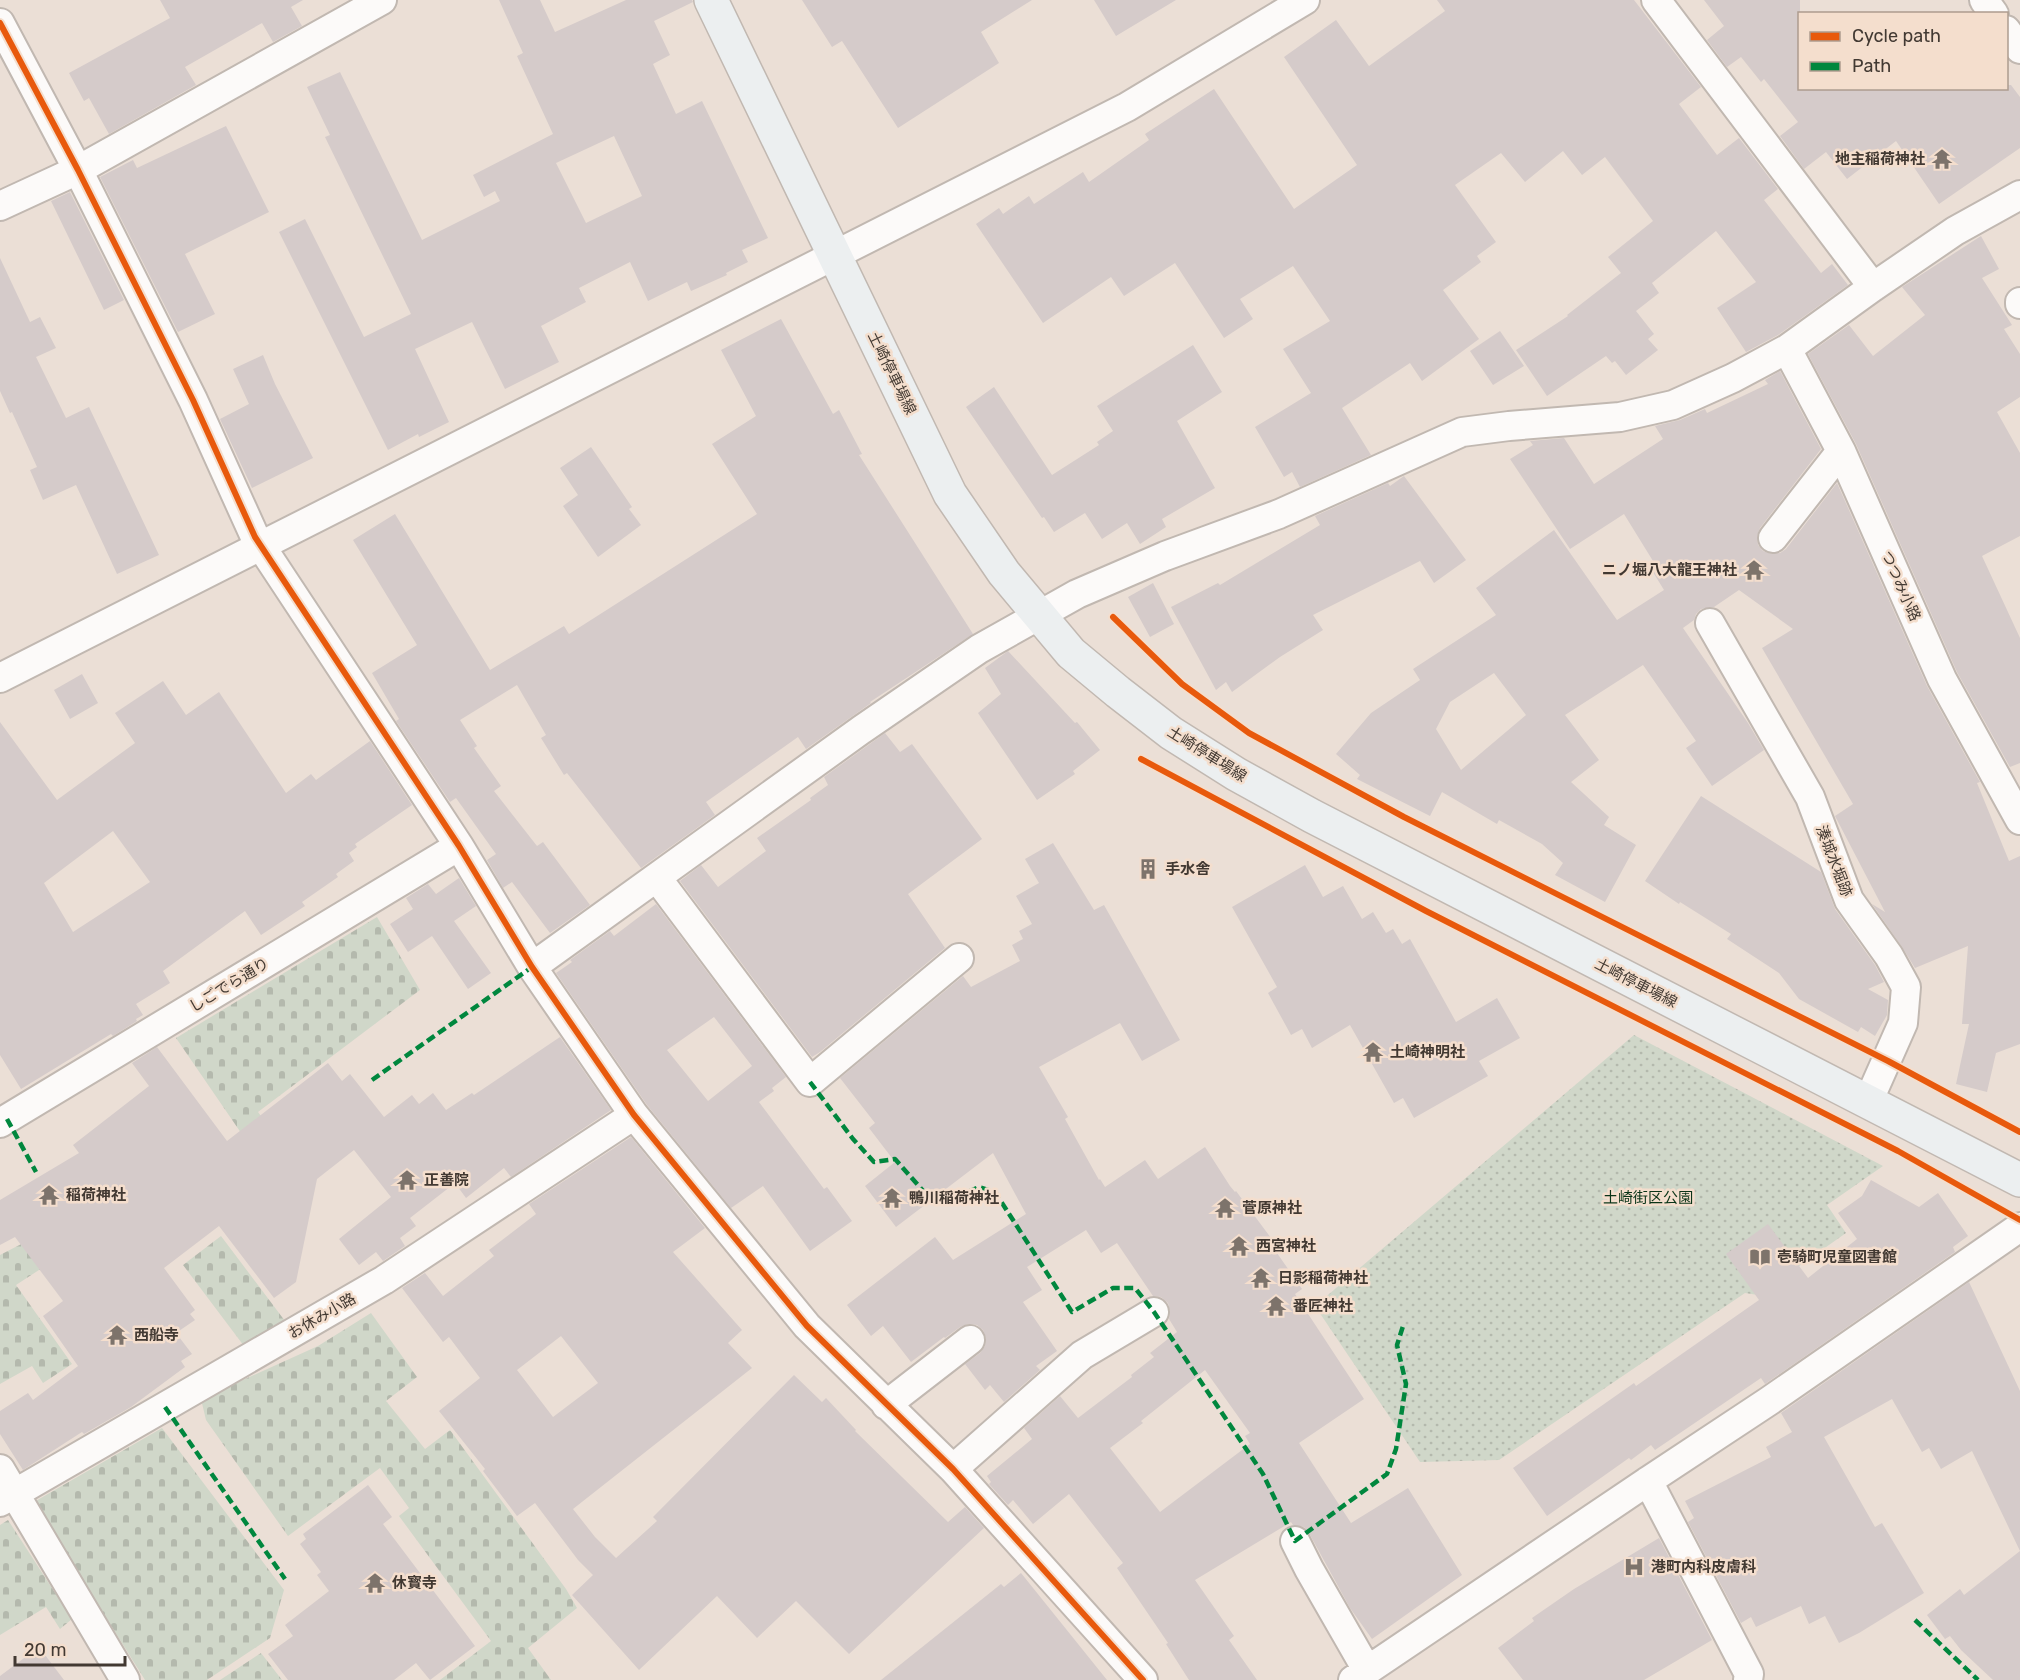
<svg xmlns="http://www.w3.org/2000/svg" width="2020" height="1680" font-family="Rubik,'Noto Sans JP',sans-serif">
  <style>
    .cemetery { fill: url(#cemetery-stones) }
    .park { fill: url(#park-dots) }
    .building { fill: #d5cbca; fill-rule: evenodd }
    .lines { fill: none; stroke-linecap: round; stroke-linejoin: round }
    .minor-casing { stroke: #c1b8b1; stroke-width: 32 }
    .secondary-casing { stroke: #c1b8b1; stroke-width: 36 }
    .minor { stroke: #fcfaf9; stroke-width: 28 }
    .secondary { stroke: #eceff0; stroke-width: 33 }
    .quiet { stroke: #00873e; stroke-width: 4.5; stroke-dasharray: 9 4.5; stroke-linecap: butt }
    .cycleway-casing { stroke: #f4decd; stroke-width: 10 }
    .cycleway { stroke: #e8590c; stroke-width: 6 }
    .labels { text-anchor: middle; stroke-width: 5; stroke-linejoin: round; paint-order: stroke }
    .poi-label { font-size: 15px; font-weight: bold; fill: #423932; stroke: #f4decd; text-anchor: start }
    .street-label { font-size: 15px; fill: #423932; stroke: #f4decd }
    .park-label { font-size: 15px; fill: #0a3418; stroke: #f4decd }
  </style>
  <defs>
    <pattern id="cemetery-stones" width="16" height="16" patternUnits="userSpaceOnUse" patternTransform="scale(1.5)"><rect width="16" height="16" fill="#d0d7c9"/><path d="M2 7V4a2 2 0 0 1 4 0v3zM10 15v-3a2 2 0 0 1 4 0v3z" fill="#b4b9ad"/></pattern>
    <pattern id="park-dots" width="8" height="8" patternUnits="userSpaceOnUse" patternTransform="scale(1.5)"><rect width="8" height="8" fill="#d0d7c9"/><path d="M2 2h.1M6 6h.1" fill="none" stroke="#b4b9ad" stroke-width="1.8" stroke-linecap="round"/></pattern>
  </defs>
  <rect width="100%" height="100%" fill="#ebdfd6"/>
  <!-- cemetery -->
  <path class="cemetery" d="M377 917 420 990 258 1112 289 1155 278 1187 176 1038Z
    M95 1206 105 1227 16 1285 72 1364 43 1383 32 1366 0 1384V1255Z
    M221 1236 285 1321 247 1350 183 1265Z
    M371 1313 417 1377 386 1401 425 1449 450 1430 566 1589 577 1608 528 1648 551 1680H440L491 1641 399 1516 409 1508 380 1468 288 1536 206 1420 201 1399 318 1346Z
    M162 1428 284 1590 270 1638 207 1680H145L34 1502Z
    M8 1520 72 1619 60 1629 46 1607 0 1635V1525Z
    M261 1653 282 1680H220Z"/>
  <!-- park -->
  <path class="park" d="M1634 1035 1883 1166 1827 1205 1846 1233 1758 1295 1745 1293 1499 1460 1420 1462 1315 1306Z"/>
  <!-- building -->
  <path class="building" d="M160 0H303L291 7 302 26 273 42 262 23 185 67 196 85 109 134 89 98 84 101 69 73 170 18Z
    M499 0H540L555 32 626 0H692L693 2 654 21 670 55 653 64 676 114 702 101 768 238 742 250 748 262 726 273 727 275 691 291 687 282 648 301 630 262 579 288 586 302 541 326 559 362 505 389 472 322 415 349 449 422 419 437 418 434 388 450 279 232 305 219 364 337 411 314 325 137 330 135 307 87 340 72 422 240 500 201 495 191 484 197 473 175 553 134 517 56 523 53ZM614 136 642 196 586 223 556 163Z
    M802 0H1032L981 32 999 63 898 128 842 41 832 47Z
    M1094 0H1176L1116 36Z
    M1437 0H1634L1701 87 1679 104 1717 155 1739 138 1778 189 1764 200 1821 273 1832 264 1848 285 1778 335 1746 352 1717 308 1756 282 1716 231 1652 283 1659 293 1636 311 1654 334 1648 339 1658 350 1626 375 1615 361 1612 363 1606 356 1547 396 1516 350 1568 316 1567 315 1621 273 1608 257 1653 221 1605 157 1582 175 1563 151 1525 182 1501 153 1455 185 1496 242 1477 256 1481 262 1443 290 1479 339 1422 381 1410 363 1342 408 1371 455 1300 487 1292 472 1284 477 1255 427 1311 393 1283 349 1330 321 1293 266 1240 299 1253 319 1224 338 1175 263 1124 296 1111 277 1043 323 976 224 999 208 1003 214 1029 196 1034 204 1083 172 1089 182 1149 140 1145 134 1214 89 1294 209 1357 165 1284 57 1336 20 1369 66 1445 11Z
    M1704 0H1800V88H2007V85H2011L2020 97V148L1939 204 1896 141 1847 179 1826 152 1804 169 1780 136 1798 122 1764 79 1761 82 1741 57 1727 67 1707 40 1724 26Z
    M226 126 269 212 185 254 215 314 178 332 100 177 133 160 137 168Z
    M70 192 124 300 104 310 51 201Z
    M1981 236 1999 269 1982 278 2012 325 2004 329 2020 354V397L1997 412 2020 453V536L1982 556 2020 638V763L2010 767 1957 672 1856 444 1808 354 1849 325 1873 356 1925 315 1902 287Z
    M0 258 30 322 40 317 56 348 36 357 66 418 89 407 159 555 117 574 76 485 43 500 30 470 37 467 12 412 10 413 0 391Z
    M781 319 833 414 839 410 862 454 859 455 973 634 870 702 871 703 806 749 798 737 706 802 715 815 641 868 567 773 564 775 541 738 546 735 517 685 460 720 477 746 474 748 501 786 494 791 537 846 543 842 590 905 550 933 512 882 503 888 487 860 496 854 456 798 450 802 396 721 399 719 372 673 417 645 353 540 395 514 490 670 564 626 569 634 757 514 712 444 756 416 721 350Z
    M1500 331 1524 366 1493 385 1470 351Z
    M1193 345 1222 392 1177 421 1215 488 1162 519 1166 527 1140 544 1127 523 1102 539 1085 513 1054 532 1044 517 1042 518 966 407 994 387 1052 475 1099 445 1097 442 1113 431 1097 406Z
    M263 355 275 384 313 458 252 488 220 419 249 404 233 369Z
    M1780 371 1821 449 1760 528 1757 536 1758 545 1763 551 1771 554 1780 553 1786 549 1837 483 1927 686 1980 782 1977 783 2009 861 2020 856V1044L1996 1053 1987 1092 1956 1084 1969 1024H1962L1968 946 1915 968 1902 947 1872 904 1885 912 1835 816 1853 804 1762 648 1793 629 1739 590 1714 607 1701 609 1696 614 1694 620 1683 628 1748 723 1764 750 1712 786 1686 748 1696 741 1643 665 1565 715 1599 760 1571 782 1609 817 1604 825 1636 845 1605 902 1555 875 1563 863 1542 844 1499 820 1497 824 1442 792 1430 816 1357 779 1360 775 1336 754 1371 713 1420 680 1413 669 1496 615 1476 588 1554 530 1617 620 1664 590 1648 564 1653 561 1624 514 1570 549 1510 459 1533 445 1530 441 1564 438 1594 484 1663 439 1655 426 1680 420 1705 409 1707 413 1768 384 1765 380ZM1494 673 1526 715 1461 770 1436 729 1450 702Z
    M591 447 632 507 629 509 641 525 598 557 563 506 578 495 560 468Z
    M1404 476 1466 560 1434 583 1420 561 1313 615 1323 630 1280 657 1232 692 1226 682 1216 690 1171 607 1218 583 1220 585 1320 525 1315 516 1388 483 1390 486Z
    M1153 583 1174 624 1150 637 1128 597Z
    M1008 651 1075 723 1077 722 1100 750 1073 771 1075 774 1037 800 978 713 1001 694 985 668Z
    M82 674 98 703 70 719 54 690Z
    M163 681 186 715 219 692 286 793 311 774 316 780 370 741 412 805 355 844 357 847 349 853 354 861 336 874 338 877 302 902 305 906 261 935 245 911 163 971 170 983 136 1004 143 1015 136 1019 137 1021 113 1036 111 1034 21 1089 0 1055V722L57 800 135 743 115 713ZM113 831 150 882 73 932 44 883Z
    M885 733 900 752 912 744 982 839 908 894 945 948 820 1052 812 1057 680 881 701 865 718 887 766 851 757 838 811 800 810 798 828 785 824 777Z
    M1701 796 1821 872 1835 909 1875 965 1884 982 1868 989 1888 1000 1887 1015 1875 1036 1861 1027 1858 1032 1799 999 1779 973 1727 939 1731 934 1680 902 1679 904 1645 881Z
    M1053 843 1094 910 1104 905 1180 1040 1142 1061 1120 1023 1039 1067 1068 1117 1065 1119 1099 1180 1100 1179 1105 1187 1145 1160 1158 1179 1205 1147 1230 1186 1235 1192 1236 1191 1271 1238 1268 1240 1302 1289 1295 1294 1364 1399 1299 1443 1351 1523 1408 1488 1462 1575 1372 1639 1350 1608 1309 1533 1304 1527 1293 1525 1291 1522 1195 1580 1234 1636 1229 1640 1257 1680H1189L1166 1644 1168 1643 1117 1568 1123 1563 1069 1494 1033 1524 1013 1500 1008 1505 989 1484 991 1482 987 1476 1032 1439 1024 1428 1060 1396 1078 1418 1132 1377 1131 1375 1154 1357 1150 1353 1177 1332 1169 1319 1170 1311 1168 1303 1161 1297 1153 1296 1117 1243 1101 1253 1086 1230 1027 1267 1042 1290 1023 1302 1057 1351 1036 1366 1040 1370 1004 1402 990 1385 985 1390 965 1364 980 1353 985 1346 986 1338 983 1330 977 1325 968 1324 960 1327 945 1338 944 1337 911 1362 883 1326 871 1336 847 1305 935 1237 953 1260 1026 1214 993 1153 896 1227 865 1186 895 1162 869 1128 875 1123 840 1078 963 976 971 987 1020 961 1012 945 1023 939 1019 931 1032 924 1016 896 1039 883 1025 859ZM1205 1370 1250 1433 1245 1436 1250 1444 1160 1512 1110 1448 1143 1423 1141 1421Z
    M1305 865 1323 897 1343 886 1362 919 1373 912 1386 933 1393 929 1402 944 1410 939 1456 1022 1497 998 1520 1038 1479 1061 1488 1076 1414 1118 1403 1098 1394 1103 1350 1025 1312 1048 1302 1029 1291 1035 1268 993 1277 987 1232 907Z
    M459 878 476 906 454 921 491 973 468 989 432 936 408 952 390 924 413 909 406 898 428 884 436 894Z
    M656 904 786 1077 772 1088 774 1091 759 1102 824 1189 827 1187 852 1221 810 1251 763 1186 731 1208 647 1105 556 973 572 962 570 960 610 931 614 936ZM714 1017 752 1066 708 1101 667 1050Z
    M560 1037 611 1110 511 1177 504 1168 466 1198 455 1183 410 1218 416 1226 400 1238 405 1246 383 1261 376 1252 359 1265 339 1239 391 1197 354 1150 317 1179 296 1282 274 1298 219 1226 164 1268 195 1310 190 1314 195 1320 176 1333 192 1354 181 1361 185 1367 131 1407 84 1434 82 1432 23 1470 0 1434V1411L28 1393 33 1400 78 1366 43 1316 63 1301 15 1237 0 1245V1200L79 1153 73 1145 149 1086 132 1063 157 1047 227 1141 328 1063 342 1081 350 1074 384 1117 412 1095 419 1104 433 1093 446 1110 472 1093 474 1095Z
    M631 1137 705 1228 673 1252 742 1330 728 1343 752 1368 573 1509 595 1537 616 1558 657 1521 653 1517 794 1375 822 1402 826 1398 856 1430 855 1431 948 1522 965 1507 984 1528 849 1654 796 1601 757 1638 717 1596 639 1670 572 1595 593 1575 578 1560 535 1503 517 1516 483 1471 485 1469 439 1411 480 1378 449 1337 443 1342 402 1288 425 1273 443 1296 494 1256 489 1250 536 1214 529 1204ZM561 1336 598 1383 553 1417 517 1370Z
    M1871 1180 1919 1207 1938 1193 1968 1236 1953 1247 1955 1252 1765 1384 1761 1378 1655 1450 1651 1445 1631 1460 1629 1458 1547 1516 1513 1468 1634 1383 1636 1386 1759 1300 1726 1254 1768 1224 1808 1278 1857 1239 1838 1213 1862 1196Z
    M1969 1282 2020 1391V1551L1972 1451 1941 1469 1929 1448 1922 1452 1892 1399 1824 1437 1875 1527 1882 1523 1924 1593 1859 1633 1839 1643 1825 1616 1809 1624 1801 1606 1756 1627 1751 1617 1741 1623 1688 1522 1694 1518 1685 1501 1771 1457 1766 1447 1792 1432 1781 1413Z
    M368 1485 392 1517 383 1524 475 1646 430 1680 416 1663 394 1680H288L268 1654 293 1636 285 1625 329 1591 317 1575 321 1572 300 1544 306 1539 303 1534Z
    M1659 1538 1712 1640 1644 1680H1523L1498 1648 1534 1621 1532 1618 1574 1589Z
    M2020 1551V1680H1993L1961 1650 1950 1636 1945 1639 1927 1615 1960 1589 1964 1595Z
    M1021 1573 1107 1680H881L1001 1584 1004 1587Z
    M39 1647 64 1680H0V1676Z"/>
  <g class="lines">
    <!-- minor casing -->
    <g class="minor-casing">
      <path id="minor" d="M1656 0 1873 287
        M1984 0 1994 14
        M0 23 78 170 193 400 255 537 459 846 532 967 634 1115 807 1326 953 1469 1143 1680
        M2006 30 2020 49
        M0 206 78 170 382 0
        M2020 302V304
        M1787 349 1841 451 1942 679 2020 820
        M1773 538 1841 451
        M1710 623 1810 797 1849 900 1889 956 1906 987 1903 1023 1868 1102
        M0 678 1127 107 1305 0
        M657 878 810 1082 959 958
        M532 967 861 730 979 649 1077 594 1165 556 1279 514 1462 432 1509 426 1620 417 1673 405 1733 378 1787 349 1873 287 1955 231 2020 195
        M0 1123 459 846
        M886 1405 970 1340
        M0 1469 125 1680
        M953 1469 1082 1355 1154 1312
        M1648 1481 1749 1674 1748 1680
        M0 1502 384 1280 634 1115
        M1295 1541 1309 1569 1367 1670
        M1353 1680 1648 1481 1769 1401 2020 1227"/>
    </g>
    <!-- secondary casing -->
    <g class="secondary-casing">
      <path id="secondary" d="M711 0 950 494 1004 573 1071 653 1118 692 1171 733 1236 774 1312 816 2020 1180"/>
    </g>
    <!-- minor -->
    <use href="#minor" class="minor"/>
    <!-- secondary -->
    <use href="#secondary" class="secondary"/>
    <!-- quiet -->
    <path class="quiet" d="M372 1080 532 967
      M810 1082 853 1139 874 1162 895 1159 925 1193 947 1201 979 1187 995 1192 1072 1312 1113 1288H1135L1154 1312 1263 1474 1295 1541 1387 1474 1396 1449 1406 1384 1397 1345 1404 1323
      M7 1119 36 1172
      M165 1407 285 1579
      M1915 1620 1978 1680"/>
    <!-- cycleway casing -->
    <g class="cycleway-casing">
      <path id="cycleway" d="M0 23 78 170 193 400 255 537 459 846 532 967 634 1115 807 1326 953 1469 1143 1680
        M1113 617 1182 684 1249 733 1404 817 1888 1061 2020 1132
        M1141 759 1426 911 1898 1151 2020 1220"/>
    </g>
    <!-- cycleway -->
    <use href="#cycleway" class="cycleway"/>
  </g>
  <!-- icons -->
  <defs>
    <g id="temple-bare" transform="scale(1.62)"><path d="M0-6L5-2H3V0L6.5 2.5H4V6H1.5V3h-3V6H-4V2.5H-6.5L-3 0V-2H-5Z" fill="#7d736b" stroke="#f4decd" stroke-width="2.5" paint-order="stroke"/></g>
    <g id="building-bare" transform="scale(1.62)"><path d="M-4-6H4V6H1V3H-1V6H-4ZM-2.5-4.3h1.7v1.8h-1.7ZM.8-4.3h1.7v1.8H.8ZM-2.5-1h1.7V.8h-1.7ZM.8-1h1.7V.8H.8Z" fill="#7d736b" stroke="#f4decd" stroke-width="2.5" paint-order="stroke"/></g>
    <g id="library-bare" transform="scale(1.62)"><path d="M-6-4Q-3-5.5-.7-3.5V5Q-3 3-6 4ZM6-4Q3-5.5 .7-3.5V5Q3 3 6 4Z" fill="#7d736b" stroke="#f4decd" stroke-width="2.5" paint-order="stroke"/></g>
    <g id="hospital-bare" transform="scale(1.62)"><path d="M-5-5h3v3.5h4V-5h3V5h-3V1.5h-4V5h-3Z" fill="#7d736b" stroke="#f4decd" stroke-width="2.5" paint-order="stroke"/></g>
  </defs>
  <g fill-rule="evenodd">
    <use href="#temple-bare" x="1942" y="159"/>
    <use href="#temple-bare" x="1754" y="570"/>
    <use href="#building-bare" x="1148" y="869"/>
    <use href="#temple-bare" x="1373" y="1052"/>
    <use href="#temple-bare" x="407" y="1180"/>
    <use href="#temple-bare" x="49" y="1195"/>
    <use href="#temple-bare" x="892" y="1198"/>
    <use href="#temple-bare" x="1225" y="1208"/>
    <use href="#temple-bare" x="1239" y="1246"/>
    <use href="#library-bare" x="1760" y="1257"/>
    <use href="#temple-bare" x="1261" y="1278"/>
    <use href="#temple-bare" x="1276" y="1306"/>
    <use href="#temple-bare" x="117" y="1335"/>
    <use href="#hospital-bare" x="1634" y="1567"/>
    <use href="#temple-bare" x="375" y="1583"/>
  </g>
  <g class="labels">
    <!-- poi labels -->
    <g class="poi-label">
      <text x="1925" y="164" text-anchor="end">地主稲荷神社</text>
      <text x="1737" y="575" text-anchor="end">ニノ堀八大龍王神社</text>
      <text x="1165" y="874">手水舎</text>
      <text x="1390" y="1057">土崎神明社</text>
      <text x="424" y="1185">正善院</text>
      <text x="66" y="1200">稲荷神社</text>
      <text x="909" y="1203">鴨川稲荷神社</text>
      <text x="1242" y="1213">菅原神社</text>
      <text x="1256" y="1251">西宮神社</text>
      <text x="1777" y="1262">壱騎町児童図書館</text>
      <text x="1278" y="1283">日影稲荷神社</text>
      <text x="1293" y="1311">番匠神社</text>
      <text x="134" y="1340">西船寺</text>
      <text x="1651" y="1572">港町内科皮膚科</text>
      <text x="392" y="1588">休寳寺</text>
    </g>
    <!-- street labels -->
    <g class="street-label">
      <text transform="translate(892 373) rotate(64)" y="5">土崎停車場線</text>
      <text transform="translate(1901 586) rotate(66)" y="5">つつみ小路</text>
      <text transform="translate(1207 754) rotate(32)" y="5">土崎停車場線</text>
      <text transform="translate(1834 861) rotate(69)" y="5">湊城水堀跡</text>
      <text transform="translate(1636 983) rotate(27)" y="5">土崎停車場線</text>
      <text transform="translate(229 985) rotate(-31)" y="5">しごでら通り</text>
      <text transform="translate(322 1316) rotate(-30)" y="5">お休み小路</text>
    </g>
    <!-- park labels -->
    <g class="park-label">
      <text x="1648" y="1203">土崎街区公園</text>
    </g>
  </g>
  <!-- legend -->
  <rect x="1798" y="12" width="210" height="78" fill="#f4decd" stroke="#ad9c8f" stroke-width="1.5"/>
  <rect x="1810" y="32" width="30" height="9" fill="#e8590c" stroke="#ad9c8f" stroke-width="1.5"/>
  <text x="1852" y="42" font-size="18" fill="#423932">Cycle path</text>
  <rect x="1810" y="62" width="30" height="9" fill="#00873e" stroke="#ad9c8f" stroke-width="1.5"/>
  <text x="1852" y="72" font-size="18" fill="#423932">Path</text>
  <!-- scale -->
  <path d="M15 1656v9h110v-9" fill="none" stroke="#423932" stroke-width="3"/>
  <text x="24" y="1656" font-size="18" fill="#423932" stroke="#f4decd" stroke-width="4.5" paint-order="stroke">20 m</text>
</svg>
